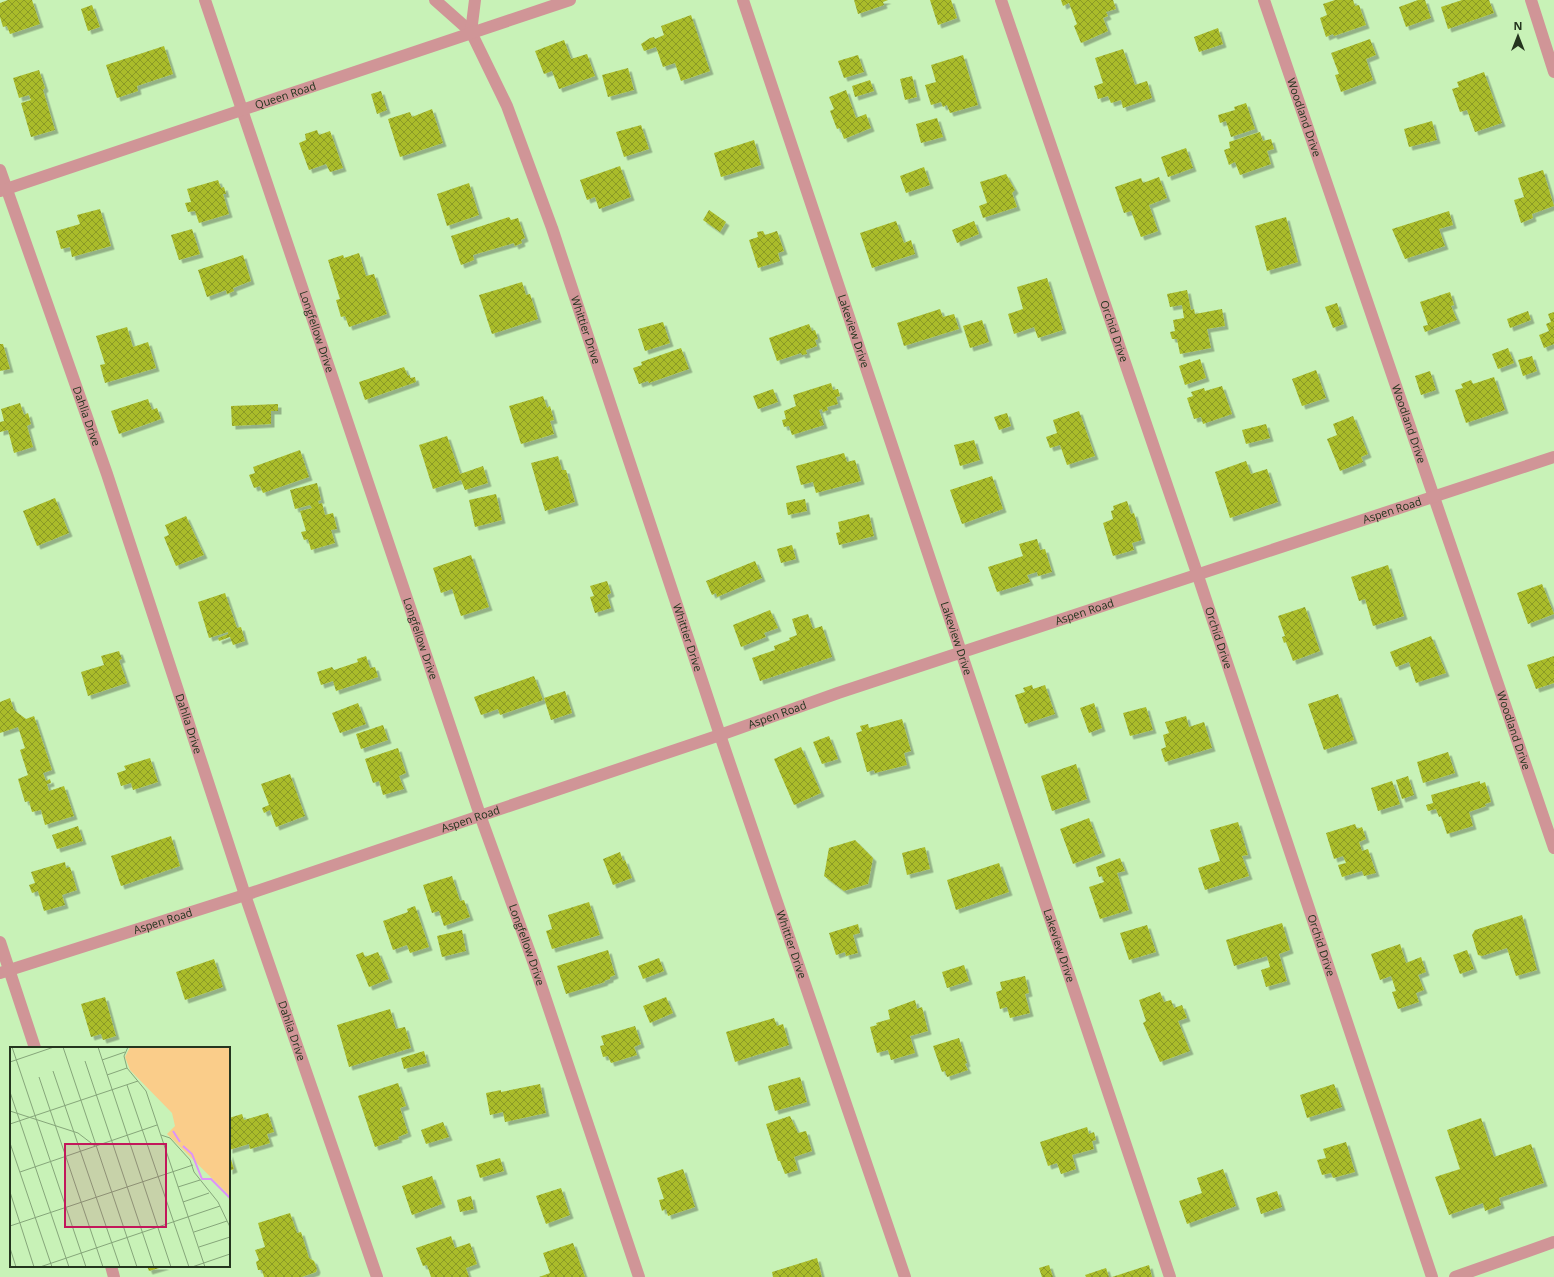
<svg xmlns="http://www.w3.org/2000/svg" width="1554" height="1277" font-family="'Open Sans',sans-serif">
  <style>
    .building { fill: url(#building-cross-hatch); filter: url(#shadow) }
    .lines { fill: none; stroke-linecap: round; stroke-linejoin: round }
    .minor { stroke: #d09597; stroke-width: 12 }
    .labels { text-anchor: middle; stroke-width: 3; stroke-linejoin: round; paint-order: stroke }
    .street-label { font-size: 11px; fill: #24351e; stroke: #c8f2b7 }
    .inset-river { fill: none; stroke: #de93f9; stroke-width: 2 }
    .inset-road { fill: none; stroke: #86a67a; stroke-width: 1 }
    .view { fill: #c2185b; fill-opacity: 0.15; stroke: #c2185b; stroke-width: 2 }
    .inset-edge { fill: none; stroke: #24351e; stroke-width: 2 }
  </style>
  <defs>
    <pattern id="building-cross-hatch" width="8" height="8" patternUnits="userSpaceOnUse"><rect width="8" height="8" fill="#aabc2c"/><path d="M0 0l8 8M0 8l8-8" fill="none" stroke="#8a9a25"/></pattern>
    <filter id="shadow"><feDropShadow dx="3.5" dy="3.5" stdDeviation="0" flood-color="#0004"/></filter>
  </defs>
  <rect width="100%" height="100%" fill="#c8f2b7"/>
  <!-- building -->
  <path class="building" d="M8 0H32L40 24 10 34 7 26 3 27 0 17V3Z
    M854 0H888L883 2 884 5 858 14Z
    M930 0H951L957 18 938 25Z
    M1061 0H1113L1116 9 1106 12 1108 16 1103 18 1108 31 1081 43 1074 26 1077 24 1069 3 1063 6Z
    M1335 0H1353L1355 6 1359 5 1366 25 1334 36 1333 34 1326 37 1320 18 1327 15 1323 4Z
    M1418 0H1425L1431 18 1406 27 1399 7Z
    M1462 0H1489L1494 13 1448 29 1441 7Z
    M92 5 100 27 88 31 81 9Z
    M691 15 710 71 681 81 675 63 663 67 656 47 644 51 641 44 650 38 654 37 655 39 664 35 661 26Z
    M1218 28 1223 44 1199 52 1194 37Z
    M1370 39 1376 55 1366 59 1373 80 1341 92 1335 75 1339 74 1331 53Z
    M564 40 571 59 587 54 595 76 559 89 552 71 544 74 535 51Z
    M164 46 173 74 137 86 138 91 117 98 106 65Z
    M1123 49 1135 85 1147 81 1152 98 1123 108 1121 100 1111 103 1108 96 1098 99 1094 86 1103 83 1095 58Z
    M858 55 864 72 844 78 838 61Z
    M963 55 978 105 950 113 947 105 943 107 941 102 931 105 925 85 936 82 931 65Z
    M628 68 634 90 608 97 602 75Z
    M39 70 45 88 43 90 55 130 31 137 21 103 31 100 29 95 19 98 13 78Z
    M1484 72 1502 123 1475 132 1467 110 1460 112 1452 89 1459 87 1457 82Z
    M912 76 917 97 905 100 900 79Z
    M870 80 874 91 855 97 852 86Z
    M846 90 856 118 866 114 871 128 844 139 840 128 837 129 830 111 834 109 829 97Z
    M381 91 387 110 377 114 371 94Z
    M1246 103 1255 129 1231 137 1226 121 1220 123 1218 115 1235 110 1234 107Z
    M432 109 443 143 400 157 388 119 410 112 412 117Z
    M937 118 943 137 921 143 916 124Z
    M1432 121 1437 140 1409 147 1404 129Z
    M641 125 649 149 624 157 616 132Z
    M317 130 319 135 330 131 343 168 330 172 326 164 309 170 299 143 306 140 305 134Z
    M1260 132 1263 141 1271 139 1274 149 1267 151 1271 164 1240 175 1235 162 1229 165 1224 150 1230 148 1229 142Z
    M754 140 761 165 721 177 714 153Z
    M1186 148 1193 168 1168 177 1161 157Z
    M620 166 631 197 599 209 595 197 587 200 580 180Z
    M924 167 930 185 906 193 900 176Z
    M1543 170 1554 206 1532 214 1533 218 1521 223 1514 200 1524 197 1518 178Z
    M1006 174 1015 190 1012 193 1017 207 983 218 979 206 987 203 980 182Z
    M1159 177 1167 198 1149 205 1158 231 1141 237 1131 211 1124 213 1115 187 1141 178 1143 183Z
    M218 180 221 188 224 187 226 194H223L229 214 199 223 195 211 188 212 185 203 191 202 187 189Z
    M469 183 479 215 447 226 437 194Z
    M100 209 111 246 72 257 70 247 61 249 56 231 80 224 77 215Z
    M709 210 726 222 720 232 703 220Z
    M1449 211 1453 225 1439 229 1445 246 1405 259 1392 229Z
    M509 217 511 220 518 218 525 238 521 240 522 243 515 246 514 243 473 255 474 260 461 265 451 236Z
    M1286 217 1298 262 1267 271 1255 226Z
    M896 221 904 243 911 240 915 254 872 268 860 233Z
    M974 221 979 234 957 243 952 230Z
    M192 229 200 254 179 260 171 235Z
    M763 231 765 235 777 231 784 251 778 253 780 261 758 268 749 240 758 237 757 232Z
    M359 253 366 276 374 274 387 314 349 327 345 316 341 317 336 300 340 299 328 260 343 255 344 258Z
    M243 255 251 281 233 288 234 291 227 294 226 290 207 297 198 270Z
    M1047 278 1063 330 1038 338 1034 327 1014 334 1008 314 1023 309 1017 287Z
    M522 282 526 295 530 294 538 319 492 334 479 295Z
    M1187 290 1191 310 1194 309 1195 314 1222 309 1225 326 1207 329 1211 348 1180 354 1177 339H1172L1170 332 1175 331 1173 320 1184 318 1182 305 1170 307 1167 294Z
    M1450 292 1454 305 1451 306 1457 320 1425 332 1423 326 1428 325 1420 302Z
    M1337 303 1344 324 1333 328 1325 307Z
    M940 309 943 317 954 314 959 329 904 346 897 323Z
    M1528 311 1531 320 1510 328 1507 319Z
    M1554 312V344L1544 348 1539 335 1549 331 1546 324 1551 322 1548 314Z
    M982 320 989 342 970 348 963 326Z
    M663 322 670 343 645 351 638 329Z
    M809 324 812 331 815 330 818 339 815 340 817 346 806 350 807 354 802 355 801 353 777 361 769 338Z
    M127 327 133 347 148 342 156 368 105 383 100 365 105 364 96 336Z
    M0 344H3L10 369 0 371Z
    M681 348 689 369 649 383 648 381 639 384 633 368 642 365 641 362Z
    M1508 348 1514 363 1498 369 1492 354Z
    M1532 356 1537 371 1523 376 1518 360Z
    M1200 359 1206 378 1185 385 1179 366Z
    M404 367 408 376 410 375V378L415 377 416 382 365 400 359 382Z
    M1316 370 1326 398 1302 406 1292 379Z
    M1430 371 1436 390 1421 395 1415 376Z
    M1494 377 1505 410 1466 423 1455 390 1463 388 1461 384 1471 380 1473 384Z
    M831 383 833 390 838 389 840 396 836 397 838 404 827 407 828 410 823 412 822 409 819 410 824 425 792 435 789 426 784 427 782 420 786 419 784 411 796 406 793 395Z
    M1222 386 1232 414 1203 424 1201 417 1194 419 1187 398 1193 396 1191 392 1204 388 1205 391Z
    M773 389 778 402 758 409 753 396Z
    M543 396 547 408 550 406 554 420 550 421 554 434 521 444 509 406Z
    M148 399 152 410 157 408 161 419 119 434 111 411Z
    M20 403 24 415 28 413 31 424 27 426 33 447 14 453 8 430 0 432V422L4 421 1 409Z
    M278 404V411H271V424L232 426 231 406Z
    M1079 411 1095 456 1067 465 1060 445 1050 448 1046 437 1057 433 1053 420Z
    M1007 413 1011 426 999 430 994 417Z
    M1353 416 1368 454 1361 457 1363 462 1340 471 1327 439 1337 435 1333 424Z
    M1266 424 1270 438 1246 444 1242 430Z
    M447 436 460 474 483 466 488 483 465 490 461 480 433 489 419 445Z
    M974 440 980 460 960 466 954 445Z
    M300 450 309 477 263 493 260 486 254 488 249 475 255 473 253 467Z
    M844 453 847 462 855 460 861 481 816 493 813 482 801 485 796 466Z
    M558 456 562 470H566L575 502 545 511 531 463Z
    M1246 461 1251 474 1267 469 1278 502 1230 518 1215 472Z
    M992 476 1003 509 962 524 950 490Z
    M317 483 321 500 318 501 319 504 322 503 325 515 333 513 337 529 331 530 335 543 311 550 308 539 304 540 301 532 306 531 300 511 312 508 310 505 295 509 290 490Z
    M496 494 502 520 475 527 469 500Z
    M55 498 69 533 37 546 23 511Z
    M805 499 807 511 788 515 786 503Z
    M1127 501 1131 514 1134 513 1142 540 1132 543 1134 550 1113 556 1103 523 1113 519 1111 511 1114 510 1113 506Z
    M869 514 874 536 839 545 836 533 840 532 838 522Z
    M186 516 204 555 176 566 164 537 169 535 165 525Z
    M1037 539 1040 550 1045 549 1052 572 1038 576 1037 572 1027 575 1030 582 997 592 988 567 1023 556 1019 544Z
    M792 545 796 559 781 563 777 549Z
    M471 555 489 607 461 616 452 589 441 593 433 568Z
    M755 561 762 578 717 597 716 593 712 595 706 581Z
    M1388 565 1404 616 1373 626 1365 599 1359 601 1351 577Z
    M607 581 611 593 607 595 611 608 595 613 590 597 594 596 590 586Z
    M1542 584 1554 614 1528 624 1517 593Z
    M225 593 237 628 241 627 245 641 233 645 230 637 219 641 218 638 228 634V632L209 638 198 602Z
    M1305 607 1320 651 1293 661 1286 642 1284 643 1282 637 1285 636 1278 616Z
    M770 610 778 628 764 633 766 637 741 647 733 625Z
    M808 614 813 629 822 626 832 657 760 681 752 658 775 650 774 646 790 640 789 638 797 635 792 619Z
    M1431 636 1446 673 1416 683 1409 662 1396 667 1390 652Z
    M119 651 122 659 119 660 127 683 88 696 81 672 104 665 101 656Z
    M366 656 370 668 375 667 378 677 336 691 333 681 321 685 317 672 332 667 334 670 358 662 357 659Z
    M1554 656V683L1536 689 1527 665Z
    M534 676 543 700 500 715 498 709 481 715 474 697Z
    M1032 685 1033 689 1045 685 1055 714 1025 724 1015 695 1025 692 1023 688Z
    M565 691 572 713 551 720 544 698Z
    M1338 694 1354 740 1324 750 1308 704Z
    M10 698 14 710 26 719 34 716 52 770 43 773 46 781 50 779 51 783 47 784 49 791 64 786 74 816 45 825 41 810 32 812 29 801 25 802 18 779 28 775 20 750 25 748 18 727 0 733V702Z
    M358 703 366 724 340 733 332 713Z
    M1094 703 1102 728 1089 733 1080 708Z
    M1146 707 1153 730 1130 736 1123 713Z
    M1186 716 1189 727 1204 722 1212 748 1165 762 1161 749 1166 747 1163 735 1169 733 1165 722Z
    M902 719 911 751 904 753 907 765 875 773 874 770 867 772 856 733 862 731 860 726 868 724 869 728Z
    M383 725 388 740 361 749 356 734Z
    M829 736 838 759 822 764 813 742Z
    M801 747 821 793 794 805 774 759Z
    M398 748 406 773 399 776 404 789 383 795 379 781 373 783 365 759Z
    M1448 752 1455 773 1423 783 1417 762Z
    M150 758 158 782 133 790 131 783 121 786 117 773 126 770 124 766Z
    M1076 764 1087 799 1052 811 1041 776Z
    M290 774 305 816 276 827 270 810 264 813 262 808 269 805 261 784Z
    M1408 776 1414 795 1402 799 1396 780Z
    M1392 781 1400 804 1378 811 1371 788Z
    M1480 781V784L1485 782 1491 802 1485 804 1486 806 1469 812 1473 826 1447 834 1441 816 1439 817 1436 809 1428 811 1426 805 1433 803 1431 795Z
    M1089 818 1102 853 1073 864 1060 829Z
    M1238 822 1248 855 1242 856 1249 876 1205 890 1198 868 1220 861 1210 830Z
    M1355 824 1357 829 1362 827 1366 839 1359 842 1362 851 1368 849 1376 873 1364 876 1362 871 1342 877 1338 865 1346 863 1343 856 1334 859 1326 833Z
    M78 826 83 841 57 849 52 835Z
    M171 836 180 866 121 886 111 856Z
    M855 840 873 858 868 884 844 891 824 876 829 848Z
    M925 847 930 869 907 875 902 853Z
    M620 852 623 861 625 860 632 878 613 885 603 859Z
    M1120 858 1125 871 1117 873 1129 910 1100 919 1089 887 1104 882 1102 876 1099 877 1096 867Z
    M65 862 66 868 70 867 77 890 62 895 65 905 44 911 38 891 32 893 29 885 35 883 31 872Z
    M999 863 1009 892 956 910 947 880Z
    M452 876 460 901 464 900 470 917 444 926 439 911 432 913 423 885Z
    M589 902 600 935 552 949 546 931 552 929 548 915Z
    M415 906 429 947 410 953 407 945 393 950 383 921 408 912 407 909Z
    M1522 915 1537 970 1516 976 1507 948 1482 956 1478 955 1472 935 1475 930Z
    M1282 923 1290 950 1279 954 1287 981 1266 987 1261 970 1270 967 1267 956 1234 966 1226 940Z
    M858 924 860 933 853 935 858 953 846 956 845 952 836 955 829 933Z
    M1147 925 1156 952 1129 960 1120 933Z
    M462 930 466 951 442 957 437 936Z
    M1400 944 1406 963 1421 957 1426 972 1418 975 1424 990 1416 993 1419 1002 1398 1009 1392 992 1396 991 1391 976 1380 980 1371 954Z
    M608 950 615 975 610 977V979L604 981 605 982 566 994 557 966Z
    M1467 950 1474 969 1460 974 1453 955Z
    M363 952 365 957 378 952 389 979 369 987 356 955Z
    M659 958 664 971 643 979 638 966Z
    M214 959 223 987 185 1000 176 972Z
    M964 965 969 981 947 988 942 972Z
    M1025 976 1029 993 1025 994 1030 1013 1010 1018 1007 1007 1000 1009 996 992 1002 990 1000 982Z
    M1160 992 1164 1002 1171 1000 1174 1008 1182 1005 1187 1018 1178 1021 1190 1051 1160 1062 1143 1023 1146 1021 1139 1000Z
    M105 997 116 1036 103 1040 101 1034 91 1037 81 1004Z
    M666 997 673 1013 650 1023 643 1006Z
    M915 1000 917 1009 922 1007 928 1031 910 1036 915 1053 891 1060 888 1050 877 1053 870 1027 877 1025 876 1023 890 1019 888 1010Z
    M390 1009 396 1029 405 1027 411 1048 349 1067 337 1025Z
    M774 1018 777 1026 783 1024 789 1045 735 1062 726 1032Z
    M635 1026 641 1044 634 1047 637 1055 611 1063 608 1056 603 1057 600 1046 604 1045 601 1036Z
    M959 1038 967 1063 965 1064 968 1070 947 1077 945 1071 942 1072 933 1046Z
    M424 1051 427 1063 404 1069 401 1058Z
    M800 1077 807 1102 775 1111 768 1086Z
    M398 1083 406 1106 400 1108 408 1133 398 1137 399 1139 375 1147 358 1096Z
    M540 1084 546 1113 505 1122 503 1112 490 1115 486 1093 501 1090V1092Z
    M1334 1084 1342 1107 1307 1118 1300 1095Z
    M268 1113 274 1132 267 1134 270 1143 250 1149 249 1144 229 1150V1118L242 1114 244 1120Z
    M790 1116 798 1133 806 1131 812 1151 794 1157 798 1170 785 1174 780 1161H778L766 1124Z
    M1481 1118 1494 1157 1531 1144 1544 1183 1499 1198 1501 1205 1485 1211 1483 1203 1449 1215 1435 1177 1460 1169 1447 1130Z
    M443 1122 449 1137 426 1144 421 1130Z
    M1087 1127 1089 1134 1094 1132 1096 1140 1092 1141 1094 1149 1072 1155 1076 1169 1061 1174 1057 1163 1048 1166 1040 1142Z
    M1346 1142 1355 1172 1333 1178 1331 1173 1322 1175 1317 1160 1326 1158 1323 1149Z
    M229 1153 234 1169 229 1171Z
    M500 1158 504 1171 480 1178 476 1165Z
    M683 1169 695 1207 668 1216 666 1209 662 1211 659 1200 664 1199 657 1178Z
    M1223 1169 1236 1206 1187 1224 1179 1201 1202 1193 1197 1178Z
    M432 1176 442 1204 412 1215 402 1186Z
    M561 1188 570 1215 546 1224 536 1196Z
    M1277 1191 1282 1207 1261 1214 1256 1198Z
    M471 1196 474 1209 460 1212 457 1200Z
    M290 1213 297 1233 301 1232 309 1258 314 1261 317 1269 316 1272 302 1277H264L262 1270H258L256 1262 259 1260 255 1250 265 1247 258 1223Z
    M451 1236 455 1248 470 1243 477 1264 466 1268 469 1277H431L427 1265 423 1266 416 1248Z
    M573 1243 585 1277H539L550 1273 543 1253Z
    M817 1258 822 1277H773L772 1272Z
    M1049 1265 1053 1277H1042L1039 1268Z
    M1149 1265 1152 1277H1112Z
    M147 1266H166L149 1271Z
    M1106 1268 1109 1277H1086L1085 1275Z"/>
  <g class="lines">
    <!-- minor -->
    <g class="minor">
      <path id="s1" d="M205 0 480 815 534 964 639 1277"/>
      <path d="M435 0 471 32"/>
      <path id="s2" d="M475 0 471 32 507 106 552 228 720 735 905 1277"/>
      <path id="s3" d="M743 0 1170 1277"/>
      <path id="s4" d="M1001 0 1198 576 1432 1277"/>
      <path id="s5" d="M1264 0 1554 848"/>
      <path d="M1531 0 1554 72"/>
      <path id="s6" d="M0 170 107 474 245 895 377 1277"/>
      <path id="s7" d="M0 191 570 0"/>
      <path d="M0 942 35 1048"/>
      <path id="s8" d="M0 973 245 895 720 735 838 693 1554 457"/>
      <path d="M111 1266 114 1277"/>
      <path d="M1455 1277 1554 1242"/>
    </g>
  </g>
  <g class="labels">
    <!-- street labels -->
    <g class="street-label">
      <text dy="4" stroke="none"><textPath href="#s7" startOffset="301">Queen Road</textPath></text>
      <text dy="4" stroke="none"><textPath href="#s5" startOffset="124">Woodland Drive</textPath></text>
      <text dy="4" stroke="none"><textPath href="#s2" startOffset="352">Whittier Drive</textPath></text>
      <text dy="4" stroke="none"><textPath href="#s3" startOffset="349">Lakeview Drive</textPath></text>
      <text dy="4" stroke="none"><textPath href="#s4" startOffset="350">Orchid Drive</textPath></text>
      <text dy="4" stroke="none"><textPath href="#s1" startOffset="350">Longfellow Drive</textPath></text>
      <text dy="4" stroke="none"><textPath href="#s6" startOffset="261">Dahlia Drive</textPath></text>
      <text dy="4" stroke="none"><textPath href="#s5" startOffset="448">Woodland Drive</textPath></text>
      <text dy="4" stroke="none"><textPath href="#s8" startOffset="1467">Aspen Road</textPath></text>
      <text dy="4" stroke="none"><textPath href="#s8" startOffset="1143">Aspen Road</textPath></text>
      <text dy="4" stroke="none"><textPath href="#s2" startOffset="676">Whittier Drive</textPath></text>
      <text dy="4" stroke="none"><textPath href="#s4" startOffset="674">Orchid Drive</textPath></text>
      <text dy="4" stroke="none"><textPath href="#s1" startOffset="674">Longfellow Drive</textPath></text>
      <text dy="4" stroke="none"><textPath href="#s3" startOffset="673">Lakeview Drive</textPath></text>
      <text dy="4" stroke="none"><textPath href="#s8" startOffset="819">Aspen Road</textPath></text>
      <text dy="4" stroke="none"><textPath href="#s6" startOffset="585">Dahlia Drive</textPath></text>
      <text dy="4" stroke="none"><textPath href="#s5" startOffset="772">Woodland Drive</textPath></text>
      <text dy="4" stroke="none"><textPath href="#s8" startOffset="495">Aspen Road</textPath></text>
      <text dy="4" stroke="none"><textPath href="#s8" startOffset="171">Aspen Road</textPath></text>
      <text dy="4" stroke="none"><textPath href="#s2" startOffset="1000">Whittier Drive</textPath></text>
      <text dy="4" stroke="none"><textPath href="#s1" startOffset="998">Longfellow Drive</textPath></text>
      <text dy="4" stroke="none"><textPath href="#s4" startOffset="998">Orchid Drive</textPath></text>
      <text dy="4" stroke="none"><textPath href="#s3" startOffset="997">Lakeview Drive</textPath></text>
      <text dy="4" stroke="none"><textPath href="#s6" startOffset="909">Dahlia Drive</textPath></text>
    </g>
  </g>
  <!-- overview -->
  <g transform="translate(10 1047)">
    <rect width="220" height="220" fill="#c8f2b7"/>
    <path d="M120 0H220V153L216 145 157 87 165 79 162 66 120 23 115 10Z" fill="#facd8a"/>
    <path class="inset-river" d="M163 84 170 95M173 99 182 107 192 132H201L220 151"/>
    <path class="inset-road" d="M2 0 76 220M53 0 127 220M88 0 161 220M118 0 114 9 117 21 136 44 195 220M92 13 115 5M75 14 144 220M0 15 44 0M43 24 110 220M97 28 117 21M29 30 93 220M117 38 179 220M0 45 59 220M0 64 68 86 85 99M0 77 128 34M151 88 160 91 180 113 184 125 208 155 220 180M0 96 42 220M10 125 147 78M168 140 190 133M0 145 24 220M173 155 199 146M0 179 183 118M184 185 217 174M189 200 220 190M0 201 6 220M30 220 210 159M182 220 220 207"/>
    <path class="view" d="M55 97H156V180H55Z"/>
    <rect width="220" height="220" class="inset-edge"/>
  </g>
  <!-- north arrow -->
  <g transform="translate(1518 36)" stroke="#c8f2b7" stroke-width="3" paint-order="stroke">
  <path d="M0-3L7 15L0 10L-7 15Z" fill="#24351e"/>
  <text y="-6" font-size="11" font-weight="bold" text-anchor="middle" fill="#24351e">N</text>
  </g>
</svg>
